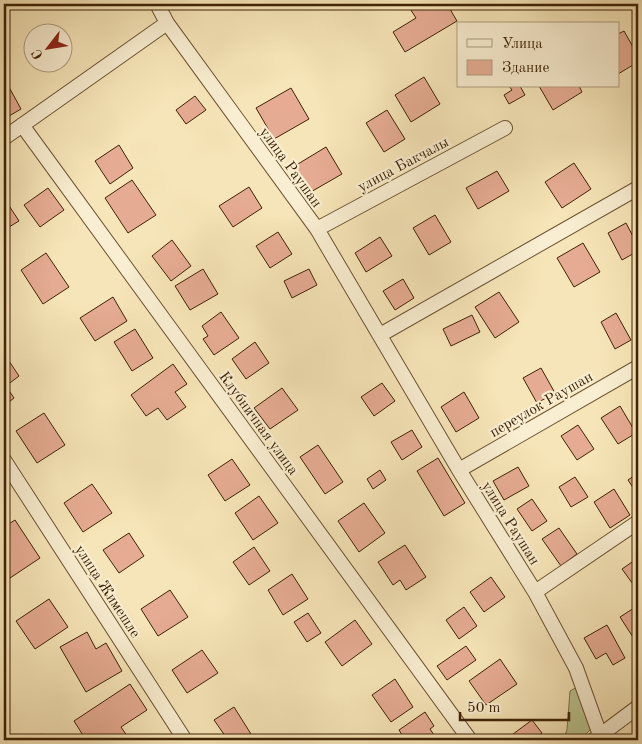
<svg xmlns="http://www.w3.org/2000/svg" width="642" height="744" font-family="'Old Standard TT',serif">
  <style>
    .green { fill: #b9c591; stroke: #7c744b }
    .building { fill: #e6ac93; stroke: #3e2305 }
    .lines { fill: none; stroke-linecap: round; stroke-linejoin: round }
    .street-casing { stroke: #6c5432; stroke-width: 16 }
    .street { stroke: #f9eed1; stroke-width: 14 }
    .labels { text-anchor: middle; stroke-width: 4.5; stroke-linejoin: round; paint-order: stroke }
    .street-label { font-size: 15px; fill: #3e2305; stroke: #f9eed1 }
  </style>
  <rect width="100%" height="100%" fill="#f6e5b8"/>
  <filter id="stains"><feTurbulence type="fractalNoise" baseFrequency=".004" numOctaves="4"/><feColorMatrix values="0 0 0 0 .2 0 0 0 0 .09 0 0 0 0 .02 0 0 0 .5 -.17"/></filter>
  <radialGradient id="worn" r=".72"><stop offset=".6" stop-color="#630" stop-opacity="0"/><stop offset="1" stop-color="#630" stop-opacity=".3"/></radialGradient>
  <!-- green -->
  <path class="green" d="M577 687 593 727 580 740H563L567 730 570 691Z"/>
  <!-- building -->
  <path class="building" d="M407 4H447L457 21 405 52 393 32 416 18Z
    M624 31 638 56V62L618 74V34Z
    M424 77 440 104 411 122 395 95Z
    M4 78 21 109 4 119Z
    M509 86H520L525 95 509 104 504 95 512 90Z
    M539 86H579L582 92 553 110Z
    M291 88 309 119 274 139 256 108Z
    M195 96 206 110 186 124 176 110Z
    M387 110 405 139 384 152 366 123Z
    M119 145 133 168 110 184 95 161Z
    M326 147 342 174 309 193 293 167Z
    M574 163 591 189 562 208 545 182Z
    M497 171 509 191 478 209 466 188Z
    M132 180 156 215 128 233 105 198Z
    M249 187 262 208 233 227 219 206Z
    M48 188 64 210 40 227 24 205Z
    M6 201 19 221 4 230V202Z
    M435 215 451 242 429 255 413 228Z
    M626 223 638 246V251L622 260 608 233Z
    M278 232 292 254 270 268 256 246Z
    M380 237 392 256 366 272 355 253Z
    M172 240 191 266 171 281 152 256Z
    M583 243 600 272 574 287 557 258Z
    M46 253 69 287 43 304 21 270Z
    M203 269 218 294 190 310 175 286Z
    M309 269 317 285 292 298 284 281Z
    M403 279 414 298 395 310 383 291Z
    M499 292 519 322 495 338 475 307Z
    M113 297 127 321 95 341 80 318Z
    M221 312 239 338 214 355 203 339 208 336 202 326Z
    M616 313 631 340 615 349 601 322Z
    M472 315 480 332 451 346 443 329Z
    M135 329 153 358 132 371 114 342Z
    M255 342 269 363 246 379 232 359Z
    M7 358 19 376 6 386 14 398 4 406V361Z
    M173 364 187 384 175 392 186 407 167 420 158 408 146 416 131 395Z
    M541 368 555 393 537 403 523 378Z
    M382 383 395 401 374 416 361 397Z
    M282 388 298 410 270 429 254 408Z
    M464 392 479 418 456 432 441 407Z
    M620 406 636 433 618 444 601 418Z
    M44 413 65 445 37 463 16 431Z
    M578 425 594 449 577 460 561 436Z
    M412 430 422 447 402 460 391 442Z
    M318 445 343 482 325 494 300 457Z
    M438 458 465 503 444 516 417 471Z
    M232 459 250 485 225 501 208 475Z
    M518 467 529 486 504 500 493 481Z
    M380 470 386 480 373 489 367 479Z
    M638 473V495L628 480Z
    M575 477 588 497 571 507 559 487Z
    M92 484 112 513 83 532 64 503Z
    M614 489 630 515 610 528 594 502Z
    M259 496 278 523 253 540 235 513Z
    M532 499 547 521 532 531 517 509Z
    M364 503 385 533 359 552 338 521Z
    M15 520 40 558 7 580 4 575V527Z
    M559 528 577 554 561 566 542 539Z
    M129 533 144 556 119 573 103 550Z
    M405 545 426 577 406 590 400 580 393 585 378 562Z
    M254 547 270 571 249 585 233 562Z
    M638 558V585L635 587 622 569Z
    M292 574 308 599 283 615 268 590Z
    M491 577 505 597 484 612 470 592Z
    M170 590 188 617 158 636 141 609Z
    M49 599 68 627 35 649 16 621Z
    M464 607 477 626 459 639 446 620Z
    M634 608 638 615V645L620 617Z
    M308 613 321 633 307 642 294 622Z
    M355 620 372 644 342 666 325 642Z
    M607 625 625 658 613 665 606 653 596 659 584 638Z
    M87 632 96 649 106 643 122 671 86 692 60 647Z
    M466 646 476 660 447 680 437 666Z
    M202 650 218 673 187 693 172 670Z
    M500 659 517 684 486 705 469 681Z
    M395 679 413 707 391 722 372 695Z
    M130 684 147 710 121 727 130 740H86L74 721Z
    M234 707 251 734 242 740H228L214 720Z
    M425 712 434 726 430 729 436 738 433 740H405L399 730Z
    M532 720 542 733 533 740H505Z
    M42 734 46 740H31Z"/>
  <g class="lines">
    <!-- street casing -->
    <g class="street-casing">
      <path id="street" d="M157 4 167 23 317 229 459 470 535 592 576 668 600 735
        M22 125 470 740
        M4 138 167 23
        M317 229 505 128
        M380 335 638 188
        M4 460 185 740
        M459 470 638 367
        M535 592 638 522
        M595 739 638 707"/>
    </g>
    <!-- street -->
    <use href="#street" class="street"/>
  </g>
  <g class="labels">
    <!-- street labels -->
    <g class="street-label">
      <text transform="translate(403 164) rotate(-28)" y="5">улица Бакчалы</text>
      <text transform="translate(291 167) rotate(54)" y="5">улица Раушан</text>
      <text transform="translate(541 404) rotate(-30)" y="5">переулок Раушан</text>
      <text transform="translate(259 423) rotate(54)" y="5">Клубничная улица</text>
      <text transform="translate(511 523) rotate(58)" y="5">улица Раушан</text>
      <text transform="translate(108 591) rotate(57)" y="5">улица Жимешле</text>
    </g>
  </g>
  <!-- margin -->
  <rect width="642" height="744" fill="none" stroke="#f6e5b8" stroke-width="20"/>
  <rect x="5" y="5" width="632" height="734" fill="none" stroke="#3e2305" stroke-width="2.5"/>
  <rect x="10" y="10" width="622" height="724" fill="none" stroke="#3e2305"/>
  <!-- legend -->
  <rect x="457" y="22" width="162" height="65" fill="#f9eed1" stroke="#ae9d7f"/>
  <rect x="467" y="39" width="25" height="8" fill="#f9eed1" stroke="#ae9d7f"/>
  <text x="502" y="48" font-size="15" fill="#3e2305">Улица</text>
  <rect x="467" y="60" width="25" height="15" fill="#e6ac93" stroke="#ae9d7f"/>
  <text x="502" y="72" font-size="15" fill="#3e2305">Здание</text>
  <!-- north arrow -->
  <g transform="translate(48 48) rotate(239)"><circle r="24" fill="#f9eed1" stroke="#ae9d7f"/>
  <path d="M0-4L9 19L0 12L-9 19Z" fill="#8f2418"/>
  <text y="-8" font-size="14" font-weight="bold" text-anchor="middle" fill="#3e2305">С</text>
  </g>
  <!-- scale -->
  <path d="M460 712v8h109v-8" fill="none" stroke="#3e2305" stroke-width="2.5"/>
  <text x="467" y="712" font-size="15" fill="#3e2305" stroke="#f9eed1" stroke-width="4" paint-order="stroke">50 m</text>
  <rect width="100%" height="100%" filter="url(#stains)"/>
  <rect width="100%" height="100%" fill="url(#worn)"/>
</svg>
